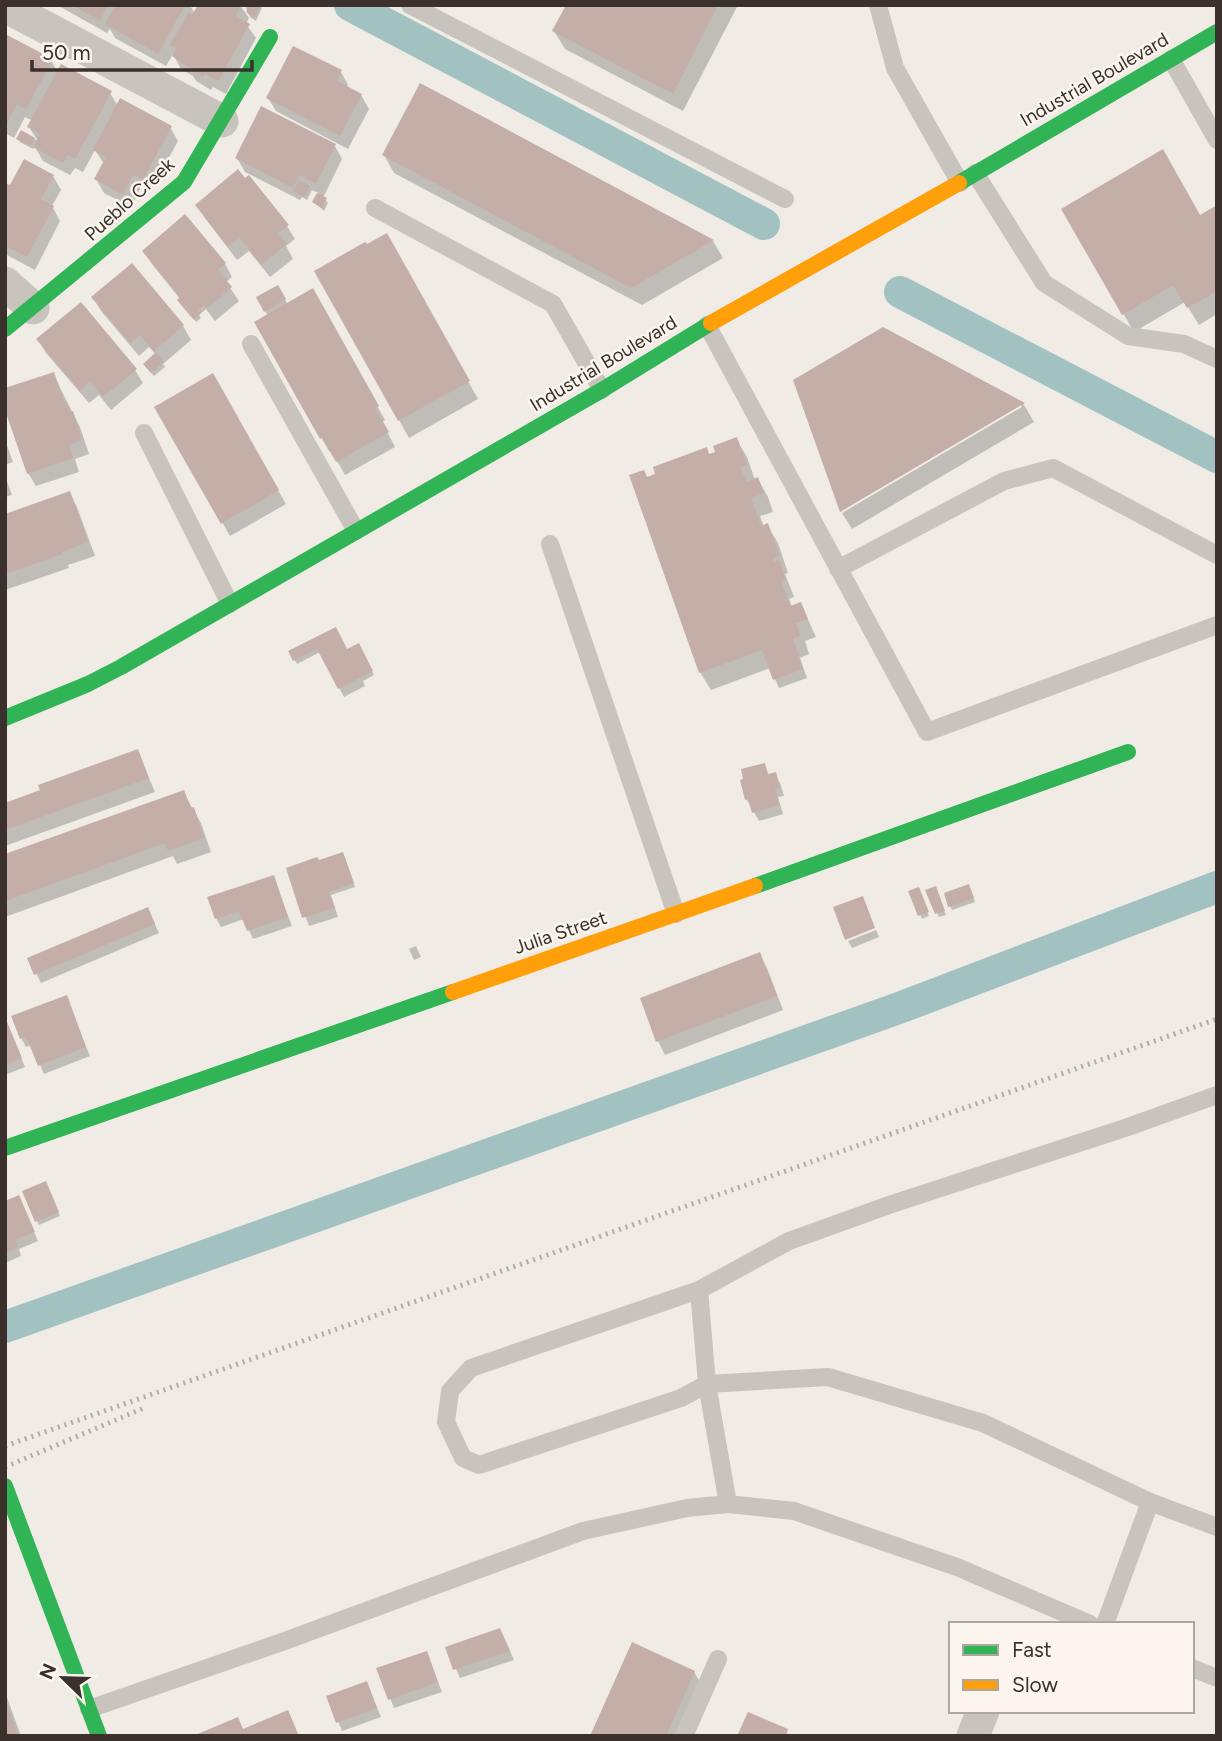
<svg xmlns="http://www.w3.org/2000/svg" width="1222" height="1741" font-family="Figtree,sans-serif">
  <style>
    .shadow { fill: #0003 }
    .lines { fill: none; stroke-linecap: round; stroke-linejoin: round }
    .canal { stroke: #a1c2c1; stroke-width: 32 }
    .building { fill: #c3afa7 }
    .lane { stroke: #c9c3be; stroke-width: 18 }
    .street { stroke: #c9c3be; stroke-width: 33 }
    .fast { stroke: #30b455; stroke-width: 16 }
    .slow { stroke: #ff9f0a; stroke-width: 16 }
    .rail { stroke: #b1aca8; stroke-width: 5; stroke-dasharray: 2 5; stroke-linecap: butt }
    .labels { text-anchor: middle; stroke-width: 5; stroke-linejoin: round; paint-order: stroke }
    .street-label { font-size: 19px; fill: #3b302b; stroke: #fbf5ee }
  </style>
  <rect width="100%" height="100%" fill="#f0ebe5"/>
  <!-- shadow -->
  <path class="shadow" d="M57 5H190L195 14 240 5 249 18 246 24 256 38 226 94 213 87 211 90 196 81 193 76 181 69 173 54 166 66 115 38 110 29 107 33Z
    M247 5H263L256 21 250 17Z
    M568 5H738L683 111 565 49 554 31Z
    M5 36 51 60 58 73 110 93 118 106 170 127 178 141 150 192 141 187 131 207 104 193 96 179 104 164 95 150 83 172 75 168 70 175 43 161 35 147 33 149 20 142 18 139 22 132 38 141 29 127 33 121 25 117 14 138 5 133Z
    M341 72 348 85 347 88 361 95 369 109 348 149 276 111 268 98Z
    M421 85 713 241 723 258 642 305 394 173 384 155Z
    M335 146 342 159 323 198 328 203 324 211 314 202 319 193 312 190 307 200 302 197 300 200 245 172 237 158Z
    M53 176 61 190 52 206 60 221 35 270 5 254V185L11 188Z
    M245 180 287 226 295 239 286 246 293 259 270 277 249 251 237 260 205 218 197 205Z
    M1217 207V314L1199 325 1185 302 1134 332 1063 209 1200 217Z
    M386 236 478 399 409 438 316 271Z
    M144 251 225 264 232 277 226 282 239 301 215 321 206 309 199 315 201 318 196 322 181 304 180 299 152 264Z
    M131 265 183 326 191 340 163 364 165 367 154 376 147 368 156 355 149 347 139 356 101 311 93 297Z
    M278 287 288 305 313 290 385 420 382 422 395 447 345 475 331 450 329 451 257 322 268 316 258 298Z
    M883 329 1024 405 1034 422 852 529 842 513 1022 407 1020 404 842 509V512L795 381Z
    M38 339 135 370 143 383 111 410 99 395 89 403 46 353Z
    M53 374 80 427 89 454 75 459 79 472 36 486 28 473Z
    M212 376 286 504 230 536 157 408Z
    M736 439 747 457 755 480 758 479 768 497 773 512 760 516 764 527 767 525 778 543 788 573 785 574 794 597 789 599 792 607 801 604 816 637 805 641 809 654 800 658 807 678 779 688 770 668 711 690 700 672 647 479 717 453Z
    M5 440 13 462 5 465Z
    M5 476 12 495 5 497Z
    M70 493 77 507 95 556 68 565 69 568 5 590V516Z
    M335 629 347 651 358 645 374 675 363 681 365 686 344 697 320 652 297 664 290 652Z
    M137 751 155 792 5 846V805Z
    M764 765 769 776 775 774 780 783 784 796 778 797 783 814 759 821 747 800 742 781Z
    M183 792 201 823 211 852 177 864 173 856 5 917V856Z
    M345 858 355 887 331 895 338 917 309 926 288 869Z
    M273 877 292 926 253 939 244 919 221 927 216 918Z
    M971 890 975 902 952 910 950 906Z
    M928 891 937 892 946 915 939 917Z
    M911 892 921 893 929 916 922 919Z
    M152 918 159 933 41 983 29 959Z
    M876 930 879 937 852 948 848 941Z
    M416 946 421 957 414 960 409 949Z
    M759 954 767 968 783 1010 665 1055 658 1041Z
    M66 998 90 1056 44 1074 31 1045 26 1047 21 1038 14 1018Z
    M5 1018 25 1067 5 1075Z
    M47 1187 60 1216 39 1225 24 1192Z
    M5 1203 23 1206 38 1241 19 1249 21 1256 5 1263Z
    M506 1642 514 1660 460 1678 447 1648Z
    M427 1653 442 1692 394 1708 379 1670Z
    M694 1672 705 1690 684 1736H592Z
    M367 1683 381 1717 342 1731 328 1697Z
    M5 1692 21 1736H5Z"/>
  <g class="lines">
    <!-- canal -->
    <path class="canal" d="M350 5 764 224
      M900 292 1217 457
      M5 1327 899 1008 1217 887"/>
  </g>
  <!-- building -->
  <path class="building" d="M72 5H108L100 21Z
    M116 5H185L158 54 105 24Z
    M198 5H241L236 16 250 24 218 81 205 74 203 77 172 56 176 48 170 45 189 12 192 15Z
    M246 5H261L254 18 247 13Z
    M566 5H718L673 94 552 31Z
    M5 34 53 59 26 109 17 104 5 127Z
    M293 46 342 70 337 81 362 94 340 136 266 98Z
    M61 64 112 91 75 159 67 155 63 163 33 147 40 134 27 127Z
    M420 83 714 240 631 288 382 155Z
    M120 98 172 126 143 180 133 175 123 195 94 179 106 157 93 150Z
    M261 106 336 144 316 184 299 175 293 188 235 158Z
    M21 130 35 138 31 146 16 139Z
    M1163 149 1200 215 1217 205V291L1187 308 1173 285 1122 315 1061 209Z
    M24 159 54 175 41 199 54 206 27 257 5 246V183L10 185Z
    M238 169 245 178 249 175 289 225 278 233 287 244 261 265 240 238 228 247 195 205Z
    M299 180 310 186 305 197 293 191Z
    M317 193 327 198 322 208 312 202Z
    M185 214 226 263 218 270 232 287 207 309 204 305 198 310 201 313 193 319 177 300 180 297 142 251Z
    M387 233 470 381 398 421 314 271 365 242 367 244Z
    M132 263 184 325 154 351 140 335 130 343 91 297Z
    M278 285 286 299 264 312 256 297Z
    M313 288 379 406 375 408 389 432 336 462 322 438 320 439 254 322Z
    M81 302 137 369 103 397 90 382 80 391 36 339Z
    M883 327 1025 403 840 512 793 380Z
    M156 352 164 362 151 373 143 364Z
    M54 372 64 401H66L70 412 73 411 82 440 69 445 73 458 27 474 5 410V388Z
    M213 373 279 490 221 524 154 407Z
    M737 437 747 465 741 467 746 482 758 477 764 493 751 498 761 526 768 523 779 555 773 558 774 562 779 560 786 579 781 581 790 606 801 602 808 619 796 623 800 636 793 639 803 669 773 680 762 650 699 673 629 475 644 470 647 477 655 474 653 467 707 447 709 454 715 452 713 446Z
    M70 491 88 542 62 552 63 554 5 574V514Z
    M336 627 347 649 359 643 373 671 338 689 317 649 293 661 288 651Z
    M138 749 149 778 5 830V803L40 790 38 785Z
    M765 763 768 774 776 772 780 788 775 789 779 805 752 813 748 799 745 800 740 780 743 779 741 769Z
    M184 790 191 808 194 807 204 838 168 851 165 843 5 901V854Z
    M343 852 354 883 329 892 335 908 302 918 286 868 317 857 319 860Z
    M274 875 288 917 247 931 239 911 215 919 207 897Z
    M969 884 974 898 948 907 944 893Z
    M936 886 945 911 935 914 925 890Z
    M919 887 929 912 918 916 908 891Z
    M863 896 875 928 845 940 833 907Z
    M148 907 155 924 34 975 27 958Z
    M760 952 777 996 656 1042 640 998Z
    M67 995 86 1047 38 1066 26 1036 20 1039 11 1016Z
    M5 1017 22 1058 5 1065Z
    M46 1181 59 1212 35 1222 22 1191Z
    M19 1195 35 1232 15 1240 18 1247 5 1253V1201Z
    M500 1628 510 1651 453 1670 445 1647Z
    M632 1642 695 1671 666 1736H590Z
    M427 1651 438 1682 388 1700 376 1668Z
    M367 1681 377 1708 336 1723 326 1696Z
    M5 1700H6L18 1736H5Z
    M288 1710 299 1736H193L238 1717 243 1729Z
    M748 1712 788 1729 786 1736H737Z"/>
  <g class="lines">
    <!-- lane -->
    <path class="lane" d="M410 5 785 199
      M878 5 895 68 960 183
      M1171 59 1217 140
      M975 173 1044 283 1128 336 1184 344 1217 359
      M375 208 553 304 602 390
      M707 325 927 732 1217 625
      M251 344 356 531
      M144 433 230 604
      M550 544 676 914
      M838 569 1004 481 1053 468 1217 555
      M699 1290 707 1384 681 1398 479 1465 463 1458 446 1422 450 1391 471 1368 699 1290 789 1241 892 1204 1125 1128 1217 1095
      M728 1504 707 1384 828 1377 983 1423 1150 1502
      M1105 1624 1150 1502 1217 1527
      M1192 1668 1217 1678
      M89 1709 282 1642 583 1531 687 1508 728 1504 794 1511 957 1567 1090 1624
      M684 1736 718 1659"/>
    <!-- street -->
    <path class="street" d="M5 6 222 121
      M5 283 33 308
      M973 1736 983 1711"/>
    <!-- fast -->
    <path class="fast" d="M959 183 1217 32
      M5 329 184 182 270 37
      M5 718 88 684 121 667 602 390 711 323
      M755 886 1128 752
      M5 1148 453 992
      M5 1486 99 1736"/>
    <!-- slow -->
    <path class="slow" d="M711 323 959 183
      M453 992 755 886"/>
    <!-- rail -->
    <path class="rail" d="M5 1446 1217 1019
      M5 1467 144 1408"/>
  </g>
  <g class="labels">
    <!-- street labels -->
    <g class="street-label">
      <text transform="translate(1094 79) rotate(-30)" y="7">Industrial Boulevard</text>
      <text transform="translate(129 199) rotate(-42)" y="7">Pueblo Creek</text>
      <text transform="translate(603 363) rotate(-31)" y="7">Industrial Boulevard</text>
      <text transform="translate(560 932) rotate(-19)" y="7">Julia Street</text>
    </g>
  </g>
  <!-- border -->
  <rect width="1222" height="1741" fill="none" stroke="#3b302b" stroke-width="14"/>
  <!-- legend -->
  <rect x="949" y="1622" width="245" height="91" fill="#fbf5ee" stroke="#aea6a0" stroke-width="2"/>
  <rect x="963" y="1645" width="35" height="10" fill="#30b455" stroke="#aea6a0" stroke-width="2"/>
  <text x="1012" y="1657" font-size="21" fill="#3b302b">Fast</text>
  <rect x="963" y="1680" width="35" height="10" fill="#ff9f0a" stroke="#aea6a0" stroke-width="2"/>
  <text x="1012" y="1692" font-size="21" fill="#3b302b">Slow</text>
  <!-- north arrow -->
  <g transform="translate(63 1678) rotate(293)" stroke="#fbf5ee" stroke-width="5" paint-order="stroke">
  <path d="M0-5L12 26L0 18L-12 26Z" fill="#3b302b"/>
  <text y="-10" font-size="19" font-weight="bold" text-anchor="middle" fill="#3b302b">N</text>
  </g>
  <!-- scale -->
  <path d="M32 60v10h220v-10" fill="none" stroke="#3b302b" stroke-width="3.5"/>
  <text x="42" y="60" font-size="21" fill="#3b302b" stroke="#fbf5ee" stroke-width="5" paint-order="stroke">50 m</text>
</svg>
